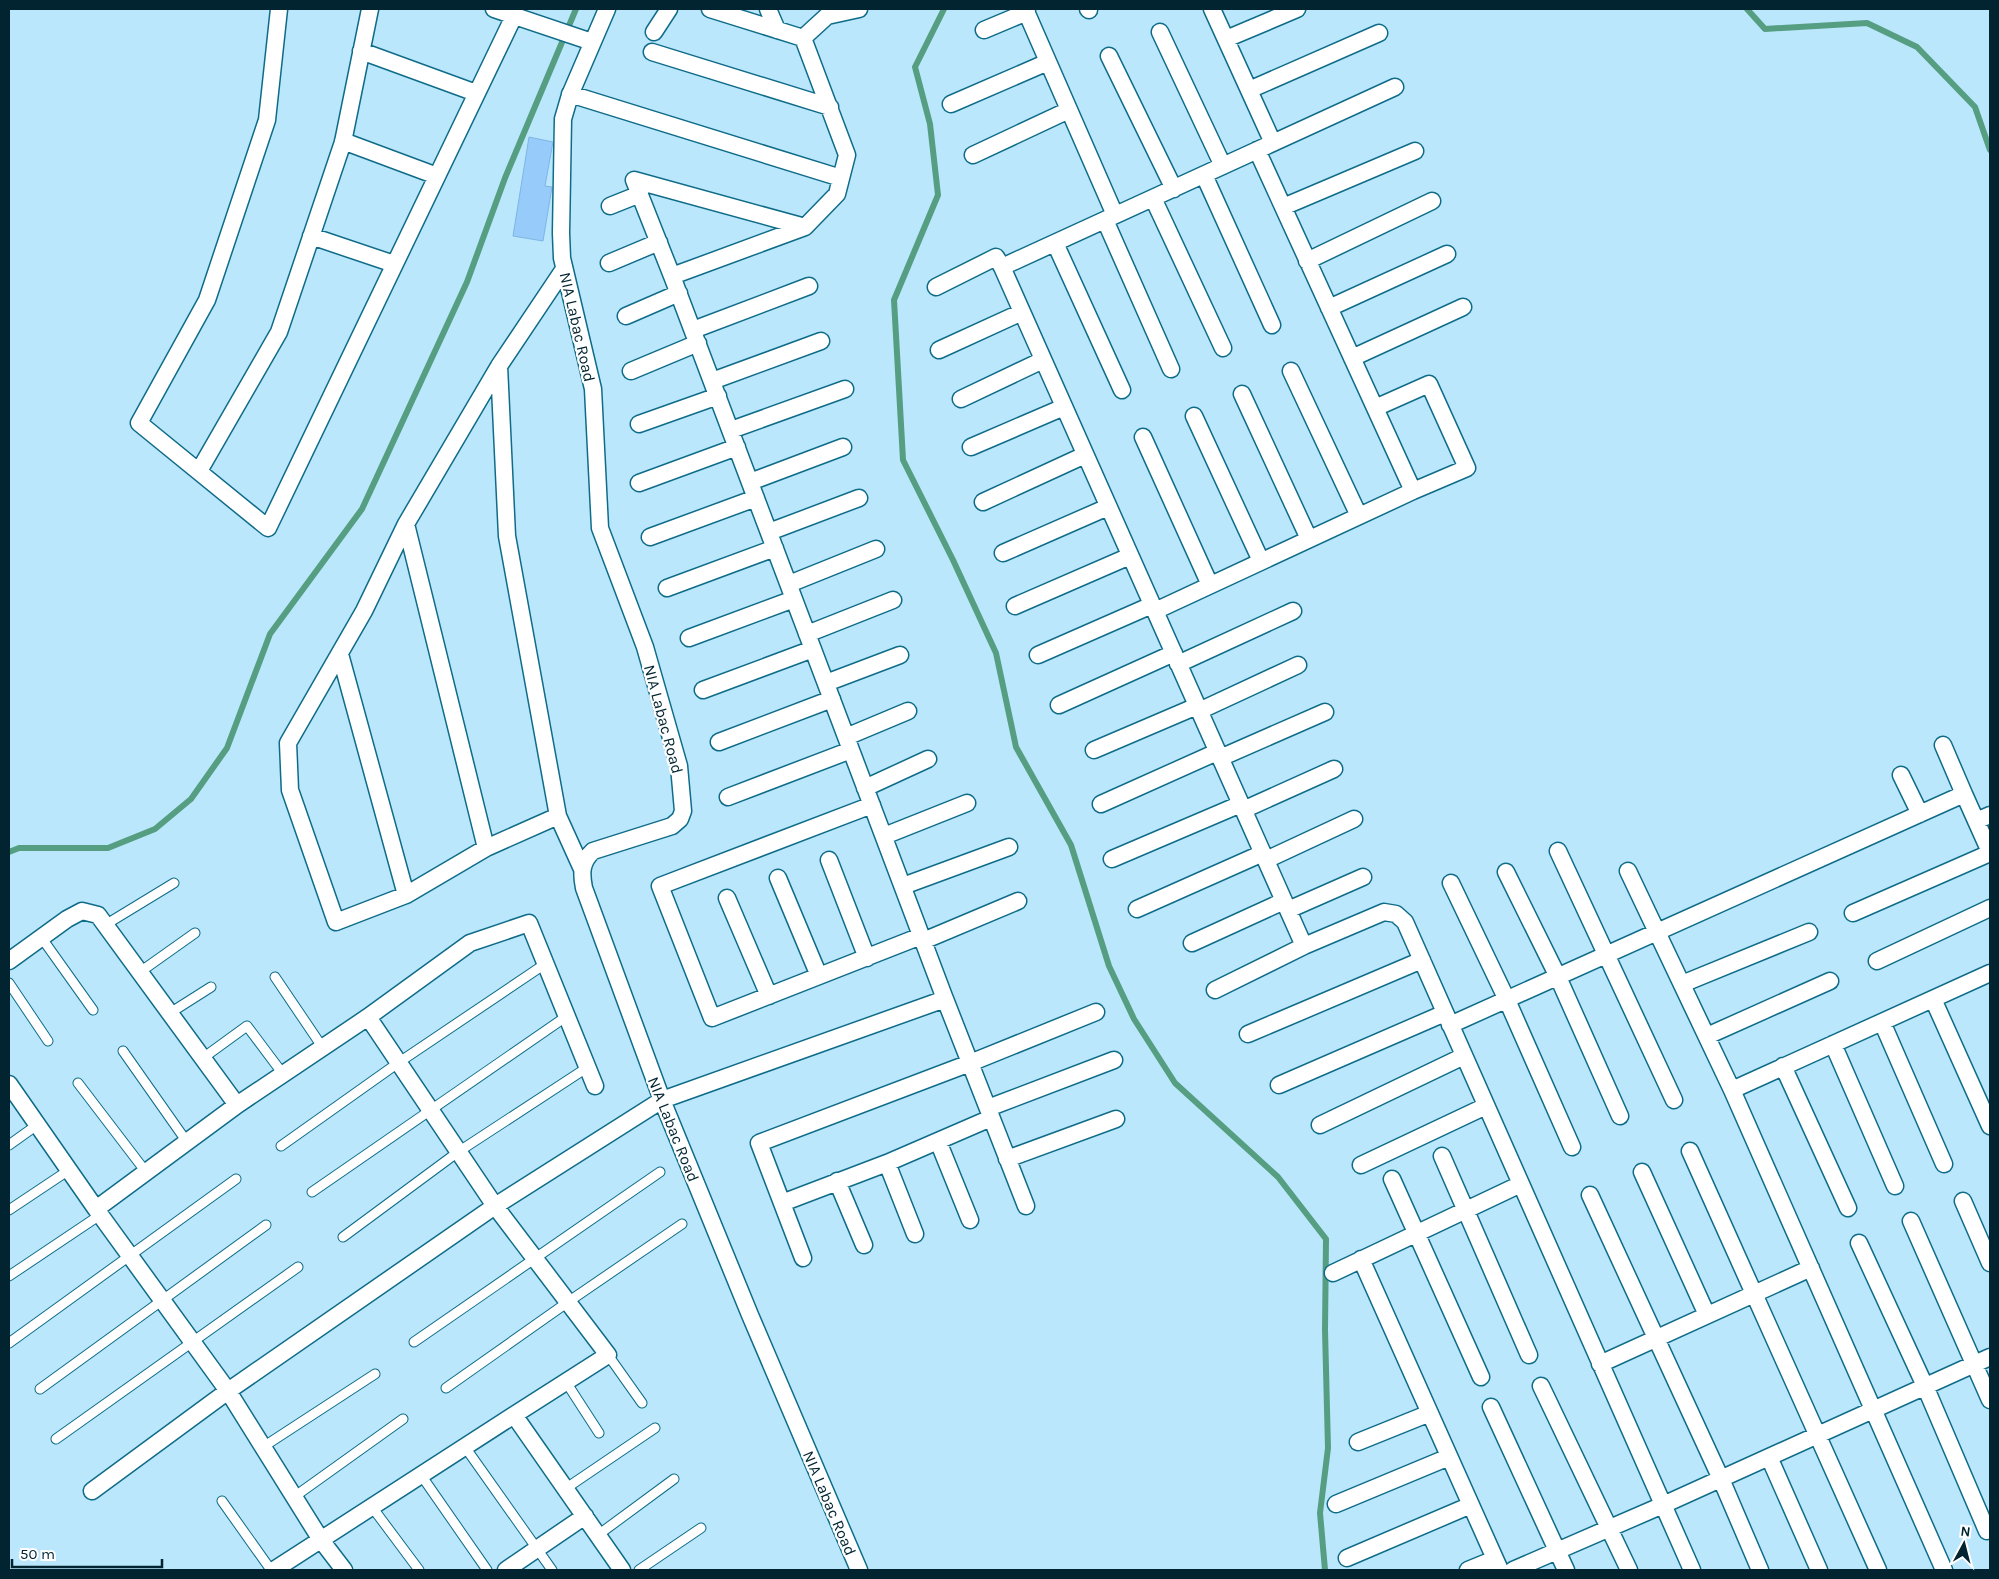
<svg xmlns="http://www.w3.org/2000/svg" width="1999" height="1579" font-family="Karla,sans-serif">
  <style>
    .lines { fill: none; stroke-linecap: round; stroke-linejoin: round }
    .stream { stroke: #569e81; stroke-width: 6 }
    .building { fill: #97cbfa; stroke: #7eb5e5 }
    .service-casing { stroke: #0f6c89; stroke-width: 11 }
    .minor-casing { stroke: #0f6c89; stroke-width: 19 }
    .service { stroke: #fff; stroke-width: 9 }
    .minor { stroke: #fff; stroke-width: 16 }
    .labels { text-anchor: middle; stroke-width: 4.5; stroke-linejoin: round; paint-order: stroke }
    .street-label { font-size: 16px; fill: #012430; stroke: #fff }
  </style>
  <rect width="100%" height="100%" fill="#bae7fb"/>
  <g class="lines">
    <!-- stream -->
    <path class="stream" d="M944 9 915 67 930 124 938 195 894 300 903 460 953 560 996 653 1016 747 1071 845 1109 966 1134 1019 1175 1083 1278 1177 1326 1239 1325 1330 1328 1448 1320 1513 1325 1570
      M1747 9 1765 29 1867 23 1917 47 1975 107 1990 150
      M9 852 19 848H108L155 829 191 799 227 748 270 634 362 509 467 282 505 178 576 9"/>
  </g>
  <!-- building -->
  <path class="building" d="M529 137 553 142 545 186 552 187 543 241 513 236Z"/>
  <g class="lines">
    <!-- service casing -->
    <g class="service-casing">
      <path id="service" d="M105 925 174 883
        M41 937 93 1010
        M140 972 195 933
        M275 977 323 1048
        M9 983 48 1041
        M170 1013 211 987
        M123 1051 187 1142
        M203 1058 247 1026 283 1074H284
        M78 1083 146 1172
        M9 1145 37 1125
        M281 1146 398 1063 545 964
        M312 1192 567 1016
        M9 1210 69 1170
        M343 1237 458 1152 588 1067
        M9 1276 100 1215
        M414 1342 660 1172
        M9 1343 236 1179
        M608 1355 642 1403
        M566 1382 599 1433
        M446 1388 568 1302 682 1224
        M40 1389 266 1225
        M56 1439 298 1267
        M263 1447 375 1374
        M465 1447 552 1570
        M421 1475 487 1570
        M565 1489 655 1428
        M294 1497 403 1419
        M222 1501 271 1570
        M372 1507 419 1570
        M598 1535 674 1479
        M639 1570 701 1528"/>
    </g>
    <!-- minor casing -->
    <g class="minor-casing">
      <path id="minor" d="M279 9 267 120 207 300 139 423 268 528 514 16
        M494 9 592 42
        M607 9 570 95 563 119 561 233 562 258 593 389 600 528 645 647 679 766 683 811 680 819 672 826 593 851C581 862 581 873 584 888L662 1100 750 1315 859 1570
        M710 9 803 38
        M768 9 777 30
        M1025 9 1115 215
        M1088 9 1089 10
        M1212 9 1273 143
        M984 30 1027 12
        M654 32 669 9
        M1160 32 1223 166
        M1226 39 1297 9
        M361 51 476 93
        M652 52 830 107
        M1109 56 1174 189
        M1395 87 1002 267 1304 946 1384 912 1396 914 1405 922 1692 1570
        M1249 90 1379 33
        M570 94 841 178
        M951 104 1048 62
        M343 141 437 176
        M973 155 1069 110
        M1204 175 1272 325
        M1153 198 1223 348
        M610 206 640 194
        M1283 207 1415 151
        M1105 220 1171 369
        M311 236 394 264
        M1055 243 1122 390
        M1307 261 1432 201
        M609 263 659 242
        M672 276 634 180 805 227
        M936 287 996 257 1002 267
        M1329 308 1447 254
        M626 316 679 293
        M693 330 809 286
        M939 350 1022 312
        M1352 358 1463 307
        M499 366 507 536 558 816 582 869
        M631 371 698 343
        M1291 371 1359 516
        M712 381 821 341
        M1242 394 1309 539
        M961 399 1043 360
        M1375 408 1429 384 1467 468 1413 491
        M1194 416 1261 561
        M639 424 718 396
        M731 430 845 389
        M1143 437 1210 585
        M971 447 1064 407
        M199 471 279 332 343 142 370 9
        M750 482 843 447
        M639 483 737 447
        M983 502 1085 455
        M406 524 486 848
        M769 532 859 498
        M650 537 756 498
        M1003 553 1108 507
        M789 584 876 549
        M667 588 775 548
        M1015 606 1130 556
        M1155 611 1413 491 1257 150
        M807 634 893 600
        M689 638 794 599
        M340 654 406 895
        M1038 655 1152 605
        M1178 664 1293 611
        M826 683 900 655
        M703 690 813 649
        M1059 705 1174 653
        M1199 711 1298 665
        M846 737 908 711
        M719 742 832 699
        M1943 745 1964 794
        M1094 750 1197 706
        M1220 758 1325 712
        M1901 775 1920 814
        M865 788 928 759
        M728 797 851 750
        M1101 804 1217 752
        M872 805 660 886 712 1018 921 936
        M1243 810 1334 769
        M558 816 486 848 406 895 336 922 290 790 288 743 364 611 406 524 499 366 564 269
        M1976 821 1990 815
        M884 836 967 803
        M1558 851 1674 1100
        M1112 859 1241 804
        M829 860 867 958
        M1266 860 1354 819
        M1628 871 1732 1090 1944 1570
        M1506 872 1558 977 1620 1116
        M778 878 819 976
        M1451 883 1507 1000 1572 1147
        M903 886 1009 847
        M727 898 769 996
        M1137 909 1263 853
        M1288 910 1363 877
        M1853 913 1990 853
        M923 941 1018 901
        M1192 943 1284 901
        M9 961 67 919 82 911 98 915 237 1105
        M1877 961 1990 908
        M1682 984 1809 932
        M1215 990 1304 946
        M945 999 1026 1206
        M1933 999 1990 1126
        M368 1017 470 943 529 923 595 1086
        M1882 1022 1944 1164
        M1450 1025 1964 794 1990 852
        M1248 1034 1422 960
        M1707 1036 1830 981
        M1833 1044 1895 1186
        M1783 1066 1848 1208
        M9 1084 96 1209
        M1279 1085 1445 1013
        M1732 1090 1990 973
        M988 1108 1114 1060
        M1320 1125 1464 1056
        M938 1141 970 1220
        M1690 1151 1878 1570
        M1442 1156 1529 1355
        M1007 1159 1116 1119
        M887 1163 915 1234
        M1361 1165 1486 1106
        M1642 1172 1707 1315
        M1392 1179 1481 1377
        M837 1181 864 1245
        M1590 1195 1721 1479 1760 1570
        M1963 1201 1990 1263
        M782 1203 887 1163 991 1118
        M1911 1221 1990 1400
        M1859 1243 1925 1386 1987 1531
        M803 1258 759 1143 970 1063 1096 1012
        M1361 1259 1500 1570
        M1333 1273 1521 1184
        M1600 1364 1811 1268
        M1541 1386 1629 1570
        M1491 1407 1566 1570
        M1358 1442 1430 1413
        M1769 1457 1819 1570
        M92 1491 228 1391 495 1206 662 1100 945 999 672 276 805 227 837 194 847 155 803 38 827 16 859 9
        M1336 1504 1449 1457
        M1347 1558 1471 1505
        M274 1570 514 1415
        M344 1570 321 1540 228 1391 96 1209 237 1105 368 1017 495 1206 608 1355 514 1415 622 1570
        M506 1570 585 1516
        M1468 1570 1495 1559
        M1513 1570 1663 1505 1990 1357"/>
    </g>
    <!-- service -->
    <use href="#service" class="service"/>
    <!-- minor -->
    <use href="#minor" class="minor"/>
  </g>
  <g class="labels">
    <!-- street labels -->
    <g class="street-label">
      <text transform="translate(578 327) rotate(77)" y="6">NIA Labac Road</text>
      <text transform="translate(664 719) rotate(75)" y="6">NIA Labac Road</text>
      <text transform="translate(674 1129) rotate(68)" y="6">NIA Labac Road</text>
      <text transform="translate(830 1503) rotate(67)" y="6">NIA Labac Road</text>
    </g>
  </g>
  <!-- border -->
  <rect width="1999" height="1579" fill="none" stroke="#012430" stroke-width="20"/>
  <!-- north arrow -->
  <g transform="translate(1964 1544) rotate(7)" stroke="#ffffff" stroke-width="4" paint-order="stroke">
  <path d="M0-4L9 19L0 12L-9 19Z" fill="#012430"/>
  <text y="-8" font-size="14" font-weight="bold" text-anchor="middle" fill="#012430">N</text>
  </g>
  <!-- scale -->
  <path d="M12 1559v8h150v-8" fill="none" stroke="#012430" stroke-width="2.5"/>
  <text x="20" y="1559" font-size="15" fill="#012430" stroke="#ffffff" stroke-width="4" paint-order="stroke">50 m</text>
</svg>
